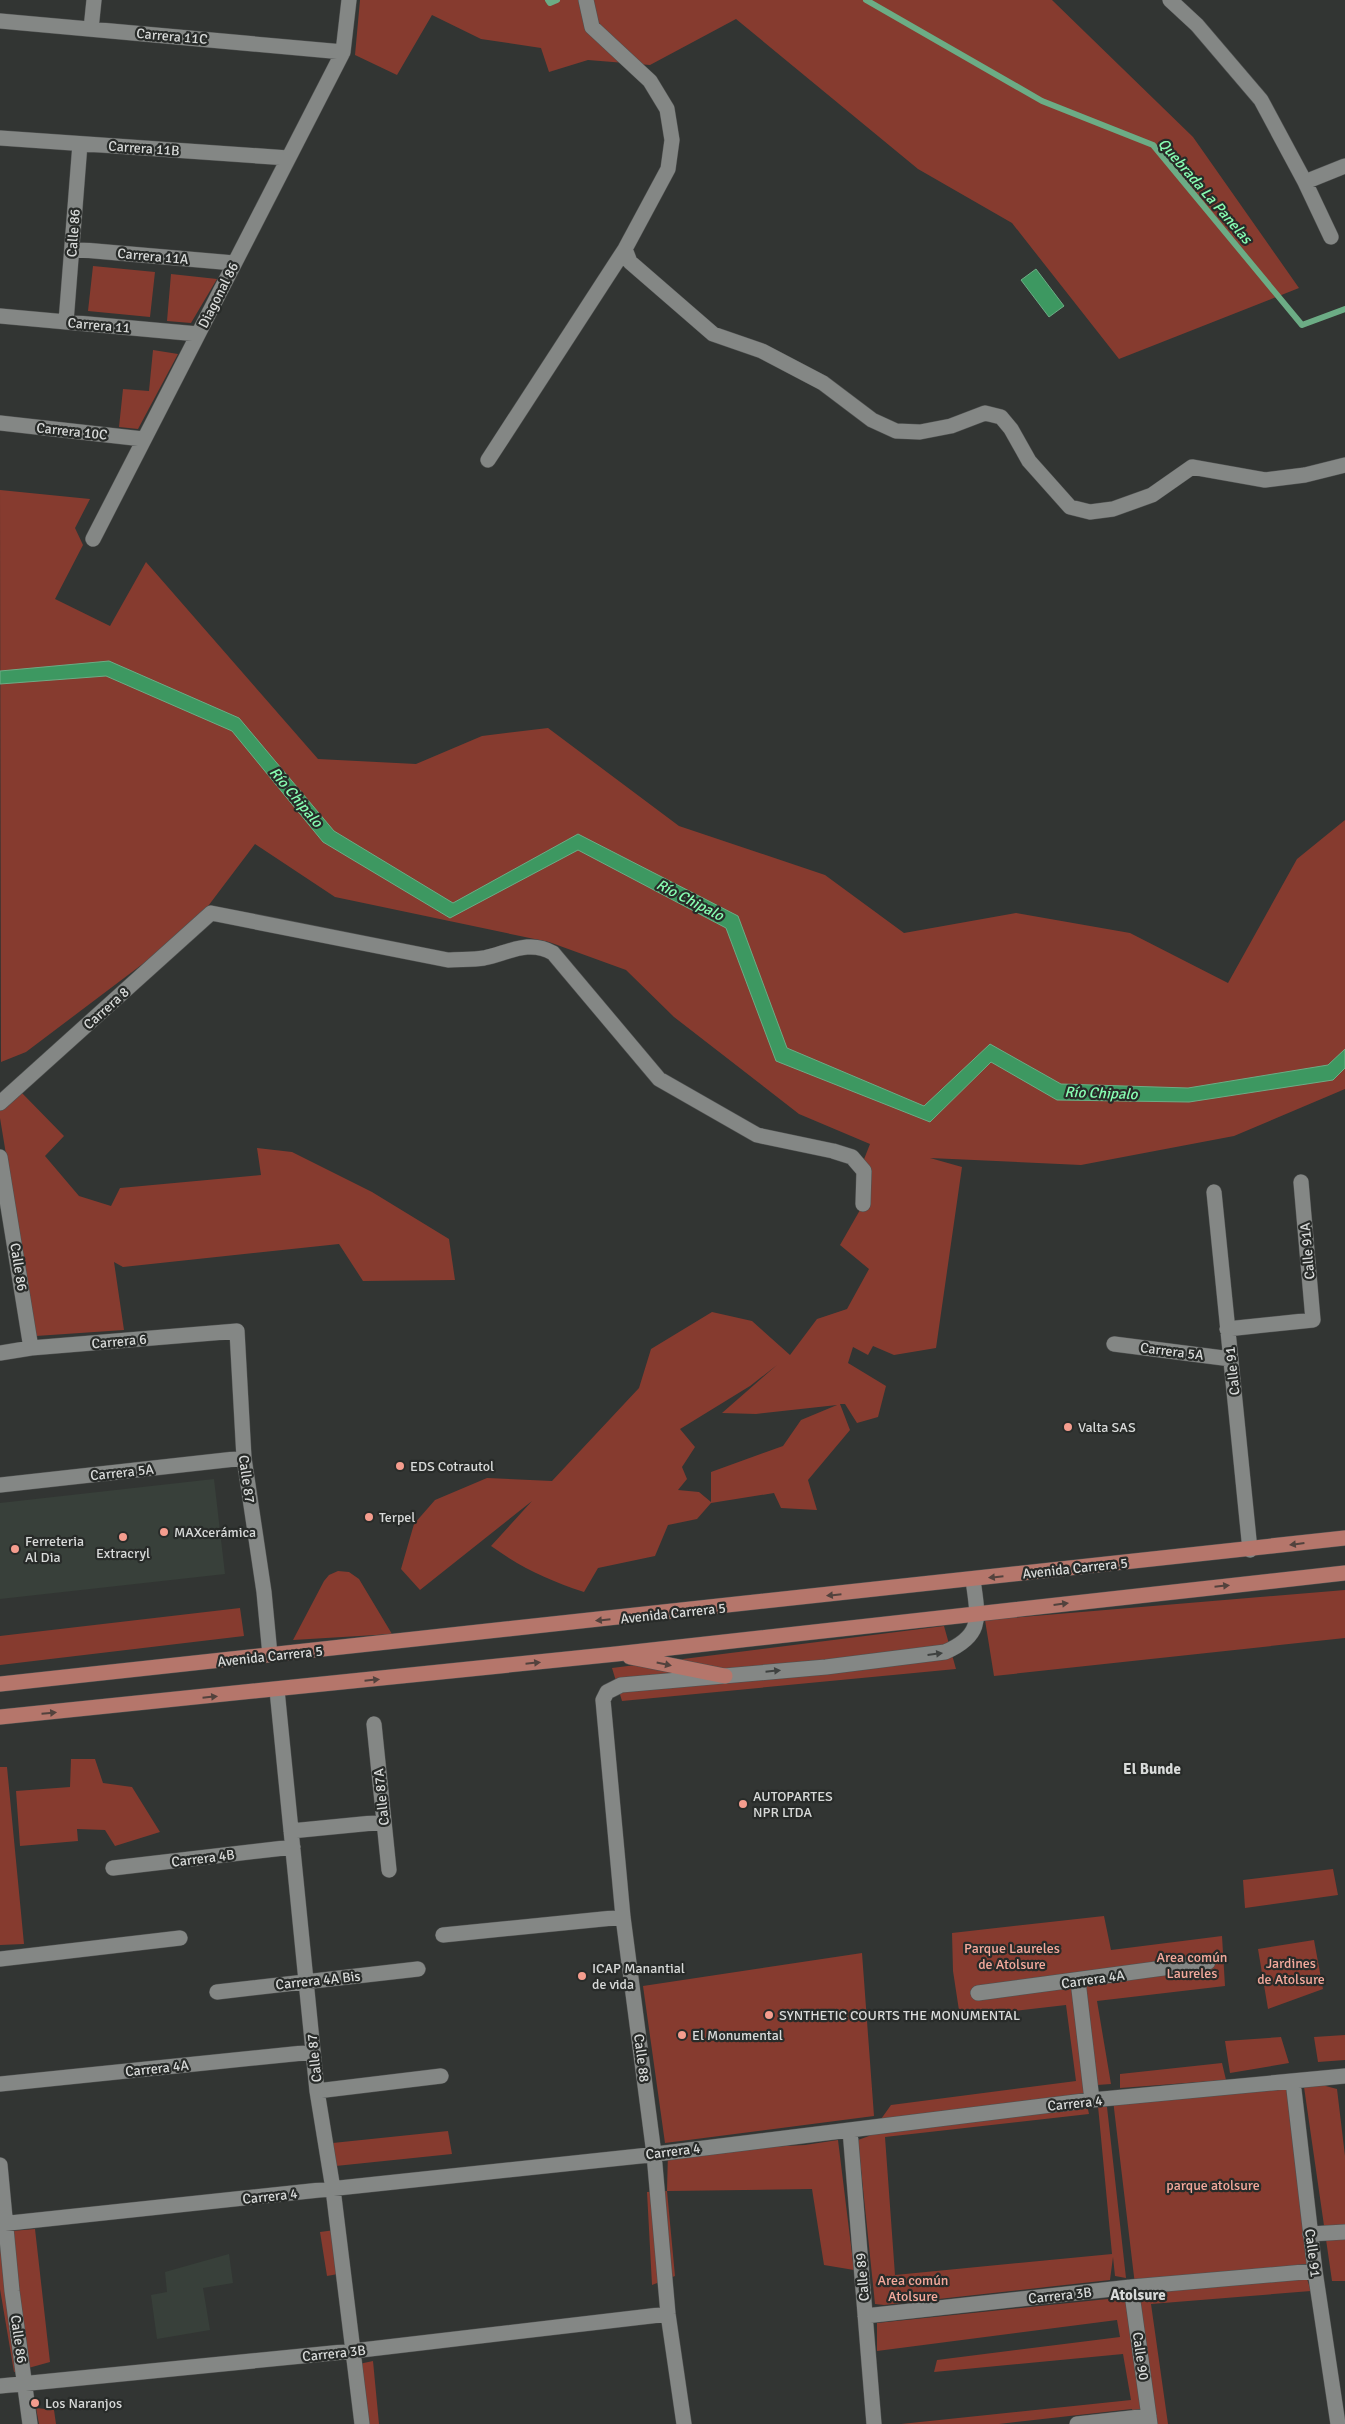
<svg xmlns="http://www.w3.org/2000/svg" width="1345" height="2424" font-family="Signika,sans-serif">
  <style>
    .built { fill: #38403a }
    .green { fill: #863b2f; fill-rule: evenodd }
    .water { fill: #3d9861; stroke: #6cac85 }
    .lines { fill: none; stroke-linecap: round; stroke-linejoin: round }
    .stream { stroke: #6cac85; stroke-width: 6 }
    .minor-casing { stroke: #4f5150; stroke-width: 16 }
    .primary-casing { stroke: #4f5150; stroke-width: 16 }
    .minor { stroke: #848785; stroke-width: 15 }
    .primary { stroke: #b5766b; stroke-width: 15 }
    .oneway { fill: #52423d }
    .oneway2 { fill: #3f4240 }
    .poi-dot { fill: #f59d8e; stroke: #282b29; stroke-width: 2 }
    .labels { text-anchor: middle; stroke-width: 4.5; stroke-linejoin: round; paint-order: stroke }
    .street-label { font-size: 14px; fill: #d8dad9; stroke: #282b29 }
    .poi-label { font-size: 14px; fill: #d8dad9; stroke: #282b29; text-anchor: start }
    .park-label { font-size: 14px; fill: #f4a99c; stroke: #282b29 }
    .water-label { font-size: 15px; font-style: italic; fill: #88feb2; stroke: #282b29 }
    .neighbourhood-label { font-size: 15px; font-weight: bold; fill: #d8dad9; stroke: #282b29 }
  </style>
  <rect width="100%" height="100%" fill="#323533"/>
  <!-- built -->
  <path class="built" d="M214 1479 225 1574 0 1599V1503Z
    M229 2254 233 2283 203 2288 210 2330 157 2339 151 2295 167 2292 165 2272Z"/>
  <!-- green -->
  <path class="green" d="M360 0H1052L1193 137 1299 288 1119 359 1012 223 918 169 736 19 650 65 588 60 549 72 541 48 481 39 432 15 397 75 355 55Z
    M93 266 155 272 150 317 88 311Z
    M171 274 217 279 191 323 167 321Z
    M153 350 178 354 138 429 119 427 123 389 149 391Z
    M0 490 90 499 75 528 83 545 55 599 110 626 146 562 318 759 416 764 482 736 548 728 679 826 825 875 904 933 1016 913 1130 933 1228 983 1297 859 1345 820V1089L1234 1136 1081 1165 930 1158 962 1167 936 1348 894 1355 873 1346 868 1355 853 1347 848 1363 886 1386 878 1417 857 1423 845 1404H840L850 1430 808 1480 817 1510 781 1508 774 1493 711 1503 697 1519 668 1525 655 1556 598 1568 584 1592C548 1580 522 1568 491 1546L532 1501 420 1590 401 1569 414 1524 435 1500 487 1478 552 1481 639 1388 651 1349 712 1312 752 1321 790 1355 817 1319 847 1309 869 1269 840 1245 860 1210 870 1208 859 1172 870 1144 799 1114 674 1017 626 970 549 942 335 897 255 844 193 926 26 1052 1 1062ZM777 1365 722 1413 756 1414 837 1405 801 1420 783 1446 711 1472V1502L699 1492 678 1490 687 1479 682 1467 695 1447 680 1429 750 1386Z
    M20 1091 64 1136 45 1156 79 1196 111 1206 120 1188 261 1175 257 1148 292 1152 372 1192 449 1239 455 1280 363 1281 339 1244 123 1267 114 1262 124 1330 36 1336 0 1118V1108Z
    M338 1571 349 1572 359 1579 392 1634 293 1640 324 1581 329 1575Z
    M1345 1590V1638L994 1676 985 1620Z
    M240 1608 244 1636 0 1665V1636Z
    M944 1626 956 1669 622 1701 612 1668Z
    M71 1759H95L103 1783 132 1787 160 1832 115 1846 105 1830 77 1829 78 1841 20 1846 16 1791 70 1787Z
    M0 1767H7L24 1944 0 1945Z
    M1333 1869 1338 1895 1245 1908 1243 1880Z
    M1104 1916 1111 1950 1222 1936 1225 1986 1097 2001 1111 2084 1083 2086 1089 2114 885 2137 895 2275 1112 2254 1098 2106 1107 2107 1126 2278 1115 2276 1113 2257 1110 2280 884 2305 875 2304 858 2140 869 2136 891 2105 1076 2081 1066 2005 960 2017 953 1971 952 1933Z
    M1314 1940 1323 1989 1268 2009 1258 1949Z
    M862 1953 874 2116 665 2143 643 1986Z
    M1345 2035V2060L1318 2062 1314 2037Z
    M1281 2037 1289 2063 1230 2073 1225 2041Z
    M1222 2063 1226 2080 1120 2088V2074Z
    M1303 2080 1337 2089 1345 2156V2281H1332Z
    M1291 2084 1312 2270 1135 2285 1113 2100Z
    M448 2131 452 2154 326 2167 323 2144Z
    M838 2140 854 2270 824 2265 812 2189 667 2191 675 2276 652 2285 647 2192 667 2191 668 2152 805 2145Z
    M35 2229 50 2362 14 2372 0 2289V2232Z
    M335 2230 338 2274 327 2276 320 2232Z
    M1307 2279 1311 2291 1151 2304 1168 2424H1135L1132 2409 999 2424H901L1131 2400 1123 2354 934 2372 937 2360 1120 2337 1117 2320 877 2351V2323L1146 2295 1145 2292Z
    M373 2361 379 2424H363L359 2364Z
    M36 2408 54 2410 56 2424H39Z"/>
  <!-- water -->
  <path class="water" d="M1036 269 1064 306 1049 317 1021 280Z
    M109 661 239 718 334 831 453 903 578 834 738 916 787 1048 924 1106 990 1044 1061 1084 1188 1088 1328 1065 1345 1049V1068L1333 1080 1189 1102 1057 1100 991 1062 930 1122 776 1061 726 928 578 850 450 918 323 842 232 731 106 676 0 684V671Z"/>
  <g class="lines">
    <!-- stream -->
    <path class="stream" d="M548 0 550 3 557 0
      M866 0 1042 101 1153 145 1302 325 1345 309"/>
    <!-- minor casing -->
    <g class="minor-casing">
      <path id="minor" d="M1170 0 1197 25 1261 100 1305 182 1331 237
        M0 21 343 52
        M91 29 94 0
        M0 138 288 158
        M1305 182 1345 166
        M72 249 234 263
        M625 249 630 262 713 334 762 351 823 383 872 420 896 431 920 432 951 426 985 413 1001 417 1011 429 1029 461 1070 507 1090 512 1113 509 1152 495 1192 467 1265 480 1305 475 1345 465
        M0 316 198 334
        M66 322 80 144
        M0 423 143 439
        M488 460 625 249 668 169 672 140 667 109 650 81 592 27 586 0
        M93 539 343 52 349 0
        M0 1103 211 913 448 960C460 959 472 960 484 958 508 953 529 939 553 953L659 1079 757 1135 833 1151 852 1157 864 1171 863 1204
        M0 1157 31 1348
        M1214 1192 1250 1550
        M1227 1329 1313 1320 1301 1182
        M1114 1344 1231 1359
        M0 1353 31 1348 237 1331 244 1458 264 1592 270 1655
        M0 1485 244 1458
        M277 1690 317 2091 333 2189 362 2424
        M374 1724 389 1870
        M291 1831 383 1822
        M113 1868 293 1847
        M443 1935 623 1917
        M0 1959 180 1938
        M1078 1981 1092 2100
        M217 1992 418 1969
        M978 1993 1208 1962
        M1293 2081 1315 2271 1338 2424
        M0 2084 313 2052
        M317 2091 441 2076
        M850 2130 874 2424
        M0 2165 12 2291 30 2424
        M0 2224 640 2156 1092 2100 1345 2076
        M1310 2234 1345 2232
        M1131 2287 1150 2424
        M865 2316 1131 2287 1315 2271
        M0 2386 353 2351 668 2314
        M684 2424 668 2314 654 2154 623 1917 603 1700 607 1692 621 1685 826 1667 945 1652C984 1635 978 1617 973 1580
        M1077 2424 1149 2416"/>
    </g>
    <!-- primary casing -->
    <g class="primary-casing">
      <path id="primary" d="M630 1657 725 1676
        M0 1684 1345 1538
        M0 1717 616 1654 1345 1573"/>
    </g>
    <!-- minor -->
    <use href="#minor" class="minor"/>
    <!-- primary -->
    <use href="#primary" class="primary"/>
  </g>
  <!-- one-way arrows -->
  <defs><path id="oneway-solid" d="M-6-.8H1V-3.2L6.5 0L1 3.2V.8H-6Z" transform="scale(1.25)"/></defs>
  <g class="oneway">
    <use href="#oneway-solid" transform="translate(1297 1544) rotate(173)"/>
    <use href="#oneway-solid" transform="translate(996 1577) rotate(174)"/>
    <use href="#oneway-solid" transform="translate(1222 1586) rotate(-6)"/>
    <use href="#oneway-solid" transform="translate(834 1595) rotate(174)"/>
    <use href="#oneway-solid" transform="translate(1061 1604) rotate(-7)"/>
    <use href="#oneway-solid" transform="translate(603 1620) rotate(174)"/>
    <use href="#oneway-solid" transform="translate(533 1663) rotate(-6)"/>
    <use href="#oneway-solid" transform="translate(664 1664) rotate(12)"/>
    <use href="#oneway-solid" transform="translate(372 1680) rotate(-6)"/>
    <use href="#oneway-solid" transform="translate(210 1697) rotate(-6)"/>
    <use href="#oneway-solid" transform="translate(49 1713) rotate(-5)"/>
  </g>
  <g class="oneway2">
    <use href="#oneway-solid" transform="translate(935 1654) rotate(-7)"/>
    <use href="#oneway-solid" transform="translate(773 1671) rotate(-6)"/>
  </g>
  <!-- markers -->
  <g class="poi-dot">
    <circle cx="1068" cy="1427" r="5"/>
    <circle cx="400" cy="1466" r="5"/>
    <circle cx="369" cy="1517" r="5"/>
    <circle cx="164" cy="1532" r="5"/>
    <circle cx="123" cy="1537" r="5"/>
    <circle cx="15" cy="1549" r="5"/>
    <circle cx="743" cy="1804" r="5"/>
    <circle cx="582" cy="1976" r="5"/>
    <circle cx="769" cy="2015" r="5"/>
    <circle cx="682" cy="2035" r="5"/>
    <circle cx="35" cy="2403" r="5"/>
  </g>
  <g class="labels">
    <!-- street labels -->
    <g class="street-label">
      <text transform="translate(172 36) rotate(5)" y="5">Carrera 11C</text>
      <text transform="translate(144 148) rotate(4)" y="5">Carrera 11B</text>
      <text transform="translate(73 233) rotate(-86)" y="5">Calle 86</text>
      <text transform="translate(153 256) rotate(5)" y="5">Carrera 11A</text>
      <text transform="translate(218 295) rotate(-63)" y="5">Diagonal 86</text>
      <text transform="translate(99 325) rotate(5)" y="5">Carrera 11</text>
      <text transform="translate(72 431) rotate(6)" y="5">Carrera 10C</text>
      <text transform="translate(106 1008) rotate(-42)" y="5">Carrera 8</text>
      <text transform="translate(1307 1251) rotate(-95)" y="5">Calle 91A</text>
      <text transform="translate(19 1267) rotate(81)" y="5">Calle 86</text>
      <text transform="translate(119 1341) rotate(-5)" y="5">Carrera 6</text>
      <text transform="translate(1172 1351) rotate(7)" y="5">Carrera 5A</text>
      <text transform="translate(1232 1371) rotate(-96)" y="5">Calle 91</text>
      <text transform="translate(122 1472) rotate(-6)" y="5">Carrera 5A</text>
      <text transform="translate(247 1479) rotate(82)" y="5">Calle 87</text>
      <text transform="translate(1075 1568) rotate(-6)" y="5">Avenida Carrera 5</text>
      <text transform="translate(673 1613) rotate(-6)" y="5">Avenida Carrera 5</text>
      <text transform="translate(270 1656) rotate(-6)" y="5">Avenida Carrera 5</text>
      <text transform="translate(381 1797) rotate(-96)" y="5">Calle 87A</text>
      <text transform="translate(203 1858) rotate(-7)" y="5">Carrera 4B</text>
      <text transform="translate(1093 1979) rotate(-8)" y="5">Carrera 4A</text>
      <text transform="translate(318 1980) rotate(-6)" y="5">Carrera 4A Bis</text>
      <text transform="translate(314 2058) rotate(-96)" y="5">Calle 87</text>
      <text transform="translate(642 2058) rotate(83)" y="5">Calle 88</text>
      <text transform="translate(157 2068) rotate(-6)" y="5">Carrera 4A</text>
      <text transform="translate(1075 2103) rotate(-6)" y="5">Carrera 4</text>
      <text transform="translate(673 2151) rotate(-7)" y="5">Carrera 4</text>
      <text transform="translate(270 2196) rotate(-6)" y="5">Carrera 4</text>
      <text transform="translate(1313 2253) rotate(83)" y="5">Calle 91</text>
      <text transform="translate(862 2277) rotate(-95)" y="5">Calle 89</text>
      <text transform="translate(1060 2295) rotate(-6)" y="5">Carrera 3B</text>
      <text transform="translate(19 2339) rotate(82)" y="5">Calle 86</text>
      <text transform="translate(334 2353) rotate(-6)" y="5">Carrera 3B</text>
      <text transform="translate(1141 2356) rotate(82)" y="5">Calle 90</text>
    </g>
    <!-- poi labels -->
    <g class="poi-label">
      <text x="1078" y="1432">Valta SAS</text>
      <text x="410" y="1471">EDS Cotrautol</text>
      <text x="379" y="1522">Terpel</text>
      <text x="174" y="1537">MAXcerámica</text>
      <text x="25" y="1546">Ferreteria<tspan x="25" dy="16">Al Dia</tspan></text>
      <text x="123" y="1558" text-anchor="middle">Extracryl</text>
      <text x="753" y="1801">AUTOPARTES<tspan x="753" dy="16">NPR LTDA</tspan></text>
      <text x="592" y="1973">ICAP Manantial<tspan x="592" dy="16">de vida</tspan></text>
      <text x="779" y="2020">SYNTHETIC COURTS THE MONUMENTAL</text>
      <text x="692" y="2040">El Monumental</text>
      <text x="45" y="2408">Los Naranjos</text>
    </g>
    <!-- park labels -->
    <g class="park-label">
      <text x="1012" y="1953">Parque Laureles<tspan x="1012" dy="16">de Atolsure</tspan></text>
      <text x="1192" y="1962">Area común<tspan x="1192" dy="16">Laureles</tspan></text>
      <text x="1291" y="1968">Jardines<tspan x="1291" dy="16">de Atolsure</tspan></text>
      <text x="1213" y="2190">parque atolsure</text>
      <text x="913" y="2285">Area común<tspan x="913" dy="16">Atolsure</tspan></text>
    </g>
    <!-- water labels -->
    <g class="water-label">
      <text transform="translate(1205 191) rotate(49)" y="5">Quebrada La Panelas</text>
      <text transform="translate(296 797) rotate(50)" y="5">Río Chipalo</text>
      <text transform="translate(690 900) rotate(27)" y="5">Río Chipalo</text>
      <text transform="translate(1101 1093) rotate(2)" y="5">Río Chipalo</text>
    </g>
    <!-- neighbourhood labels -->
    <g class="neighbourhood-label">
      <text x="1152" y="1774">El Bunde</text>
      <text x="1138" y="2300">Atolsure</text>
    </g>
  </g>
</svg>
